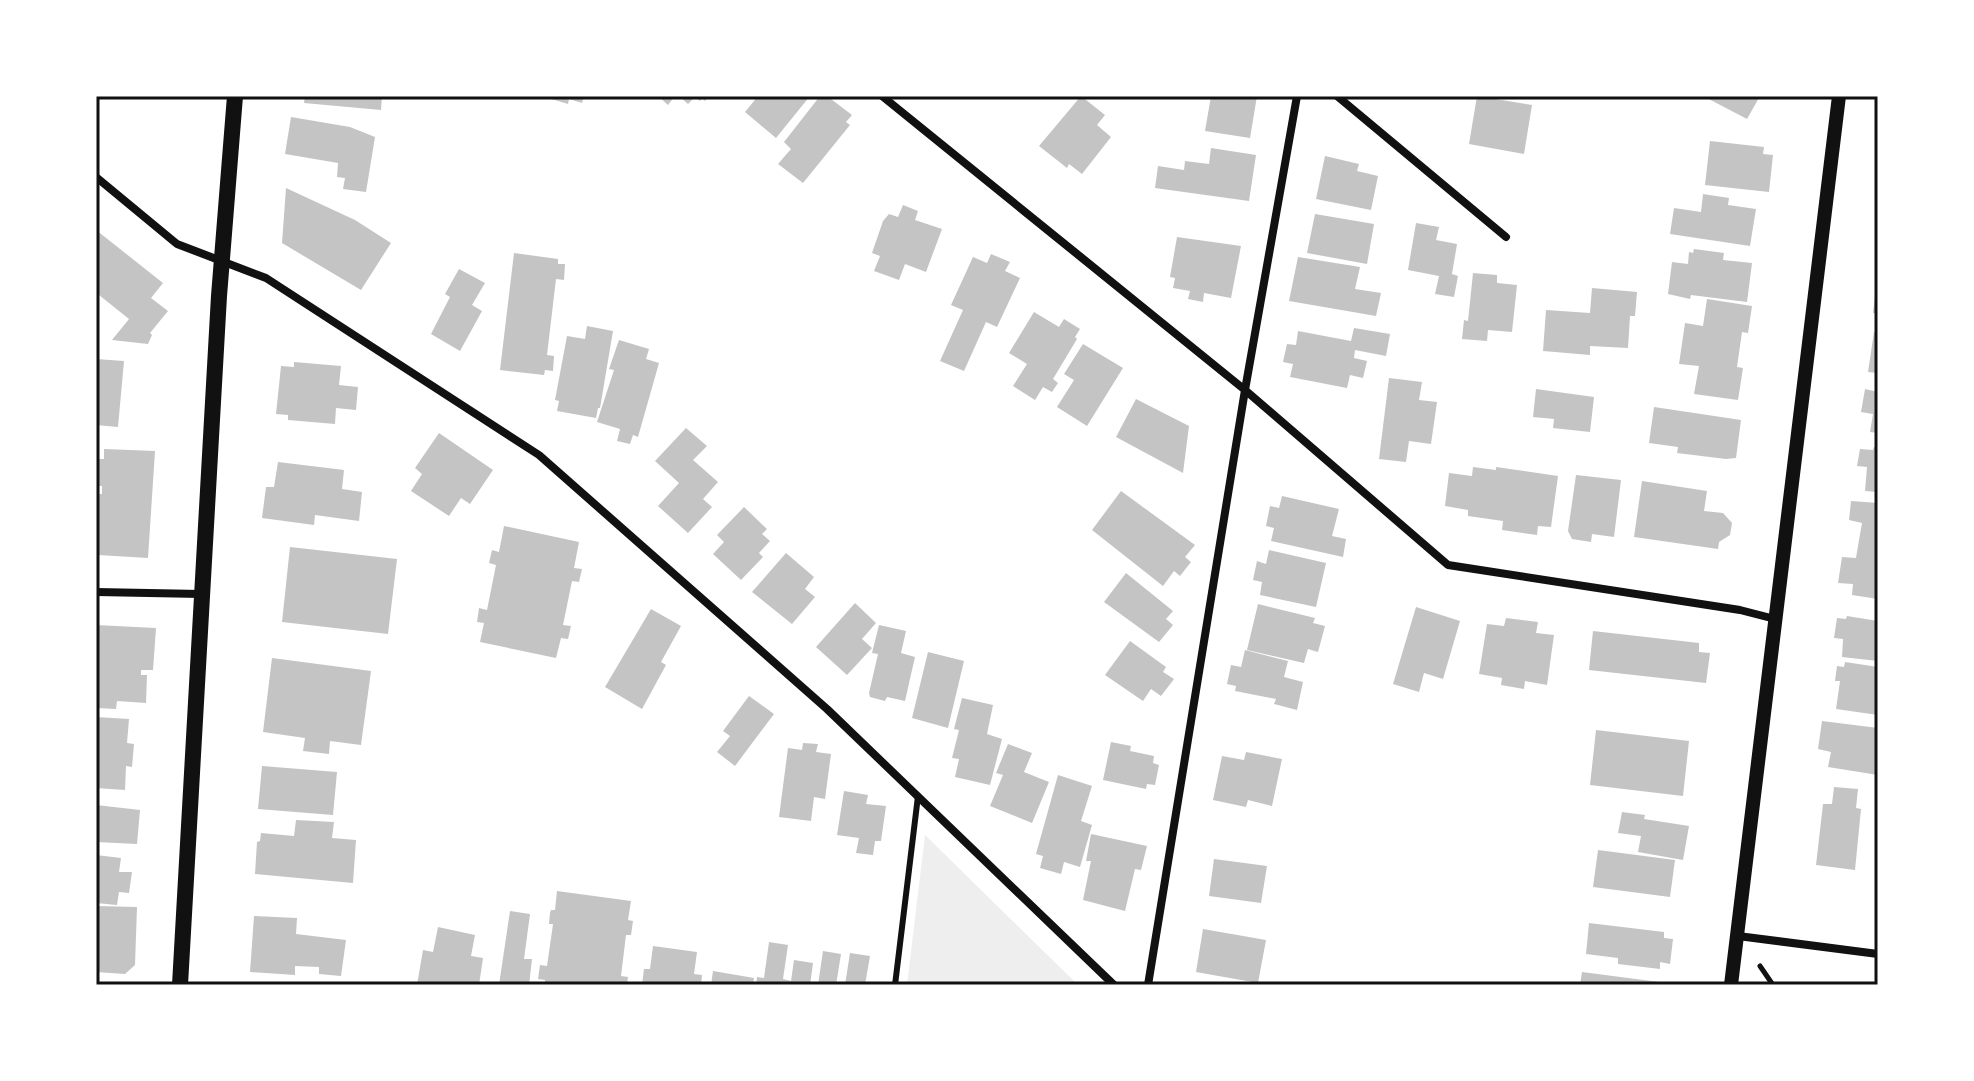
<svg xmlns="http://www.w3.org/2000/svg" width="1974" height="1081" font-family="Montserrat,sans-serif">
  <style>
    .green { fill: #eee }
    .building { fill: #c4c4c4 }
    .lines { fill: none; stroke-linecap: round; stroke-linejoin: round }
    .path { stroke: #111; stroke-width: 5 }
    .service { stroke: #111; stroke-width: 6 }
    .minor { stroke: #111; stroke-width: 8 }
    .tertiary { stroke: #111; stroke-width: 14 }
    .secondary { stroke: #111; stroke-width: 16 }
    .neatline { fill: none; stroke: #111; stroke-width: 3 }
  </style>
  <rect width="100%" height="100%" fill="#fff"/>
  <!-- green -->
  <path class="green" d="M925 835 1078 985H907Z"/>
  <!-- building -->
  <path class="building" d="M305 96H382L381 110 304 103Z
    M584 96 582 103 569 99 568 104 545 97Z
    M658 96H675L668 105Z
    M679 96H709L705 101 702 99 700 101 695 97 688 104Z
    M758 96H810L776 138 745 112Z
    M820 96H827L852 115 846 122 850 125 803 183 778 164 791 149 784 142Z
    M1081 96 1105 115 1097 125 1111 137 1082 174 1069 164 1067 168 1039 146Z
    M1211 96H1257L1250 138 1205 131Z
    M1477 96 1532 105 1524 154 1469 144Z
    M1703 96H1760L1747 119Z
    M291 117 350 127 375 137 366 192 343 189 345 178 337 177 338 163 285 154Z
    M1710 141 1764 147 1763 154 1773 155 1769 192 1705 185Z
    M1211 148 1256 155 1249 201 1155 188 1158 166 1184 170 1185 161 1209 164Z
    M1325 156 1359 164 1357 171 1378 176 1371 210 1316 199Z
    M286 188 355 220 391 243 361 290 282 243Z
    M1703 194 1729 198 1728 205 1756 209 1750 246 1670 234 1674 208 1701 212Z
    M903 205 918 211 915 220 942 229 926 272 905 264 899 280 874 271 880 256 872 253 883 221 889 214 898 217Z
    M1315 214 1374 224 1367 264 1307 253Z
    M1416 223 1439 227 1436 240 1457 244 1452 274 1458 276 1454 297 1435 294 1439 276 1408 270Z
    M96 230 163 283 151 298 168 311 150 333 152 335 148 344 112 340 129 319 99 295 96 299Z
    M1177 237 1241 246 1231 298 1204 293 1203 302 1188 299 1190 291 1173 288 1175 278 1170 277Z
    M1694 249 1724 253 1723 260 1752 263 1747 302 1691 295 1690 299 1668 294 1672 262 1688 264 1689 252 1693 253Z
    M514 253 558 259V264H565L564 280 556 279 547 355 554 356 553 371 545 370 544 375 500 370Z
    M991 254 1010 262 1005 271 1020 278 997 327 986 322 964 371 940 361 963 310 951 305 973 257 987 263Z
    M1298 257 1360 267 1355 289 1381 293 1376 316 1289 301Z
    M459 269 485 283 472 305 482 311 460 351 431 334 450 297 445 294Z
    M1473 273 1497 275V283L1517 285 1512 332 1488 330 1487 341 1462 339 1464 320 1468 321Z
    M1876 287H1878V314L1873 313Z
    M1592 288 1637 292 1635 316H1630L1628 348 1590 346V355L1543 351 1546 310 1590 313Z
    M1707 299 1752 306 1748 333 1742 332 1737 367 1743 368 1738 400 1694 394 1699 366 1679 364 1685 323 1703 326Z
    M1034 312 1059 327 1064 319 1080 329 1075 337 1077 339 1053 379 1058 383 1052 392 1043 387 1035 400 1013 386 1027 364 1009 353Z
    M587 326 613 331 600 408H598L596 418 557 411 559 401 555 400 567 336 585 339Z
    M1354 328 1390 334 1386 356 1355 350 1354 358 1367 361 1363 378 1350 375 1347 388 1290 377 1293 364 1283 362 1287 344 1296 345 1298 331 1351 341Z
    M1874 332 1878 333V373L1868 372Z
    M619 340 649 349 646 359 659 363 638 437 633 435 630 444 617 441 620 429 597 422 614 370 609 369Z
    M1083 344 1123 368 1087 426 1057 407 1074 380 1064 374Z
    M96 359 124 361 118 427 96 425Z
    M294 362 341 366 339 385 358 387 356 410 336 408 335 424 288 420V415L276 414 281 366 294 367Z
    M1389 378 1422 382 1419 400 1437 402 1431 444 1409 441 1406 462 1379 459Z
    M1536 389 1594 397 1590 432 1553 428 1554 419 1533 417Z
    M1865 389 1878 392V433L1870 432 1873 414 1861 412Z
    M1136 399 1189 426 1183 473 1116 437Z
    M1654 407 1741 420 1736 458 1726 459 1677 453 1678 447 1649 443Z
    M686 428 707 446 693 460 718 482 703 499 712 507 688 533 658 506 679 483 655 461Z
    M439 433 493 470 470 504 461 498 449 516 411 491 422 474 415 468Z
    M1874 447H1878V492L1865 491 1867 467 1857 466 1860 449 1873 450Z
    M104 449 155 451 148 558 98 555 96 494H102V486H96V459H104Z
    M278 462 344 470 342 489 362 492 359 521 315 515 314 525 262 518 266 487H274Z
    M1473 467 1496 470V467L1558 476 1551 527 1538 526 1537 535 1502 530 1503 521 1468 516V510L1445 506 1449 473 1472 476Z
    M1576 475 1621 480 1614 537 1592 534 1591 542 1572 539 1568 531Z
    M1642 481 1707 491 1704 511 1723 513 1732 523 1730 535 1719 542 1718 549 1634 537Z
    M1121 491 1195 545 1185 557 1191 562 1180 576 1174 571 1163 586 1092 530Z
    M1282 496 1339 509 1332 536 1346 539 1343 557 1271 541 1274 528 1266 526 1270 506 1279 508Z
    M1851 501 1878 503V599L1852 595 1853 584 1838 583 1842 557 1856 558 1858 546 1862 523 1849 520Z
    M744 507 767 529 762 534 770 541 759 553 763 557 741 580 713 554 724 542 717 535Z
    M504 526 579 542 574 568 582 569 579 582 572 581 563 625 571 626 568 639 561 638 556 658 480 642 484 623 477 622 479 608 487 610 496 565 489 563 492 550 499 552Z
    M290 547 397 559 388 634 282 622Z
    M1269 550 1326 563 1316 607 1260 595 1262 582 1253 580 1257 561 1266 564Z
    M786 553 814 577 805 589 815 597 792 624 752 592Z
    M1126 573 1173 611 1166 619 1173 625 1159 642 1104 602Z
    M855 603 876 623 862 639 872 648 847 675 816 647Z
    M1258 604 1315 618 1313 623 1325 626 1318 652 1308 649 1304 663 1247 650Z
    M1416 607 1460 621 1443 679 1424 673 1419 692 1393 684Z
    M651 609 681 626 661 662 666 665 642 709 605 687Z
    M1847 616 1878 621V661L1842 657 1843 639 1834 638 1837 618 1846 619Z
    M1506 618 1538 622 1536 633 1554 635 1547 685 1525 681 1524 689 1501 685 1502 678 1479 674 1487 624 1504 626Z
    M96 625 156 628 153 670H141V675H147L146 703 117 701 116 709 96 708Z
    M879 625 906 631 901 653 915 657 905 701 887 697 885 701 870 697 869 693 878 654 872 653Z
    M1593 631 1699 643V652L1710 653 1706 683 1589 670Z
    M1130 641 1166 667 1163 672 1174 679 1161 696 1151 689 1143 701 1105 675Z
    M1245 650 1288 661 1284 677 1303 682 1297 710 1274 704 1276 699 1235 691 1236 686 1227 684 1231 665 1241 667Z
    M928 652 964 661 948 728 912 718Z
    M272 658 371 671 361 745 330 741 329 754 303 751 305 738 263 732Z
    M1845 662 1878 667V715L1836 709 1840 681H1835L1837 666 1844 667Z
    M749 696 774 714 735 766 717 752 730 736 723 731Z
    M962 698 993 705 987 734 1002 739 990 785 955 777 959 759 952 758 959 730 954 729Z
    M96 717 129 719 127 743 134 744 132 767 126 766 125 790 96 788Z
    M1822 721 1878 728V775L1828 767 1831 752 1818 749Z
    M1596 730 1689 741 1683 796 1590 785Z
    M1111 742 1131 746 1130 751 1154 756 1153 763 1159 765 1155 785 1147 784 1146 789 1103 780Z
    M803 743 818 744 816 752 831 754 825 799 814 797 811 821 779 817 788 748 802 750Z
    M1008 744 1032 753 1024 772 1049 782 1032 823 990 806 1003 775 996 773Z
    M1246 752 1282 759 1272 806 1248 800 1246 807 1213 800 1222 756 1244 760Z
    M262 766 337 772 333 815 258 809Z
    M1058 775 1092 786 1081 821 1092 825 1080 867 1064 862 1061 874 1040 868 1043 856 1036 854Z
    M1834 787 1858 789 1856 808 1861 809 1855 870 1816 865 1823 804H1832Z
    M844 791 868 795 866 804 886 806 881 841H875L873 855 856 853 859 838 837 835Z
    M96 805 140 810 137 844 96 842Z
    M1622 812 1645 815 1644 819 1689 826 1683 860 1638 852 1641 836 1618 833Z
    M296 820 334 822 332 838 356 840 353 883 255 874 257 842 260 841 261 833 294 836Z
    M1091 834 1147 846 1141 870 1135 869 1125 911 1083 900 1091 861H1086Z
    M1598 850 1675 860 1670 897 1593 887Z
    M96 855 121 858 119 872H132L129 893 119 892 117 905 96 903Z
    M1214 859 1267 866 1261 903 1209 896Z
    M557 891 631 901 628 920 633 921 631 935H626L621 976 628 977 627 985H545V980L538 979 540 965 547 966 553 924H549L550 913 551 910H555Z
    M96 906 137 907 135 965 125 974 96 972Z
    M510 911 530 914 524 959H532L529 985H499Z
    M254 916 297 918 296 934 346 940 341 976 319 974V967L295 966V975L250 972Z
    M1589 923 1664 932V938L1673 939 1670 964 1660 962V969L1618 964V958L1586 954Z
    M438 927 475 935 471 956 483 958 479 985H417L423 950 433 952Z
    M1203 929 1266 940 1258 983 1196 972Z
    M769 942 788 945 783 979 791 981 794 960 813 963 810 985H756L757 977 764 978Z
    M653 946 697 952 694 974 702 975 701 985H642L644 969H650Z
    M823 951 841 954 836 985H818Z
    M850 953 870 956 865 985H845Z
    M713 971 754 978 753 985H711Z
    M1582 972 1659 982 1658 985H1580Z"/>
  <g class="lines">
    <!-- path -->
    <path class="path" d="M1760 966 1773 985"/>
    <!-- service -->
    <path class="service" d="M895 985 918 796"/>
    <!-- minor -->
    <path class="minor" d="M882 96 1245 390 1448 565 1740 610 1775 619
      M1337 96 1506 237
      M96 177 177 244 266 278 539 455 827 709 1114 985
      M96 592 201 594
      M1738 936 1878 954
      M1148 985 1245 390 1297 96"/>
    <!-- tertiary -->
    <path class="tertiary" d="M1731 985 1839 96"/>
    <!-- secondary -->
    <path class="secondary" d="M180 985 219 296 235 96"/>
  </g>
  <!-- border -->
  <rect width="1974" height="1081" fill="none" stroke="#ffffff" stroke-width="196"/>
  <rect x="98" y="98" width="1778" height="885" class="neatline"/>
</svg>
